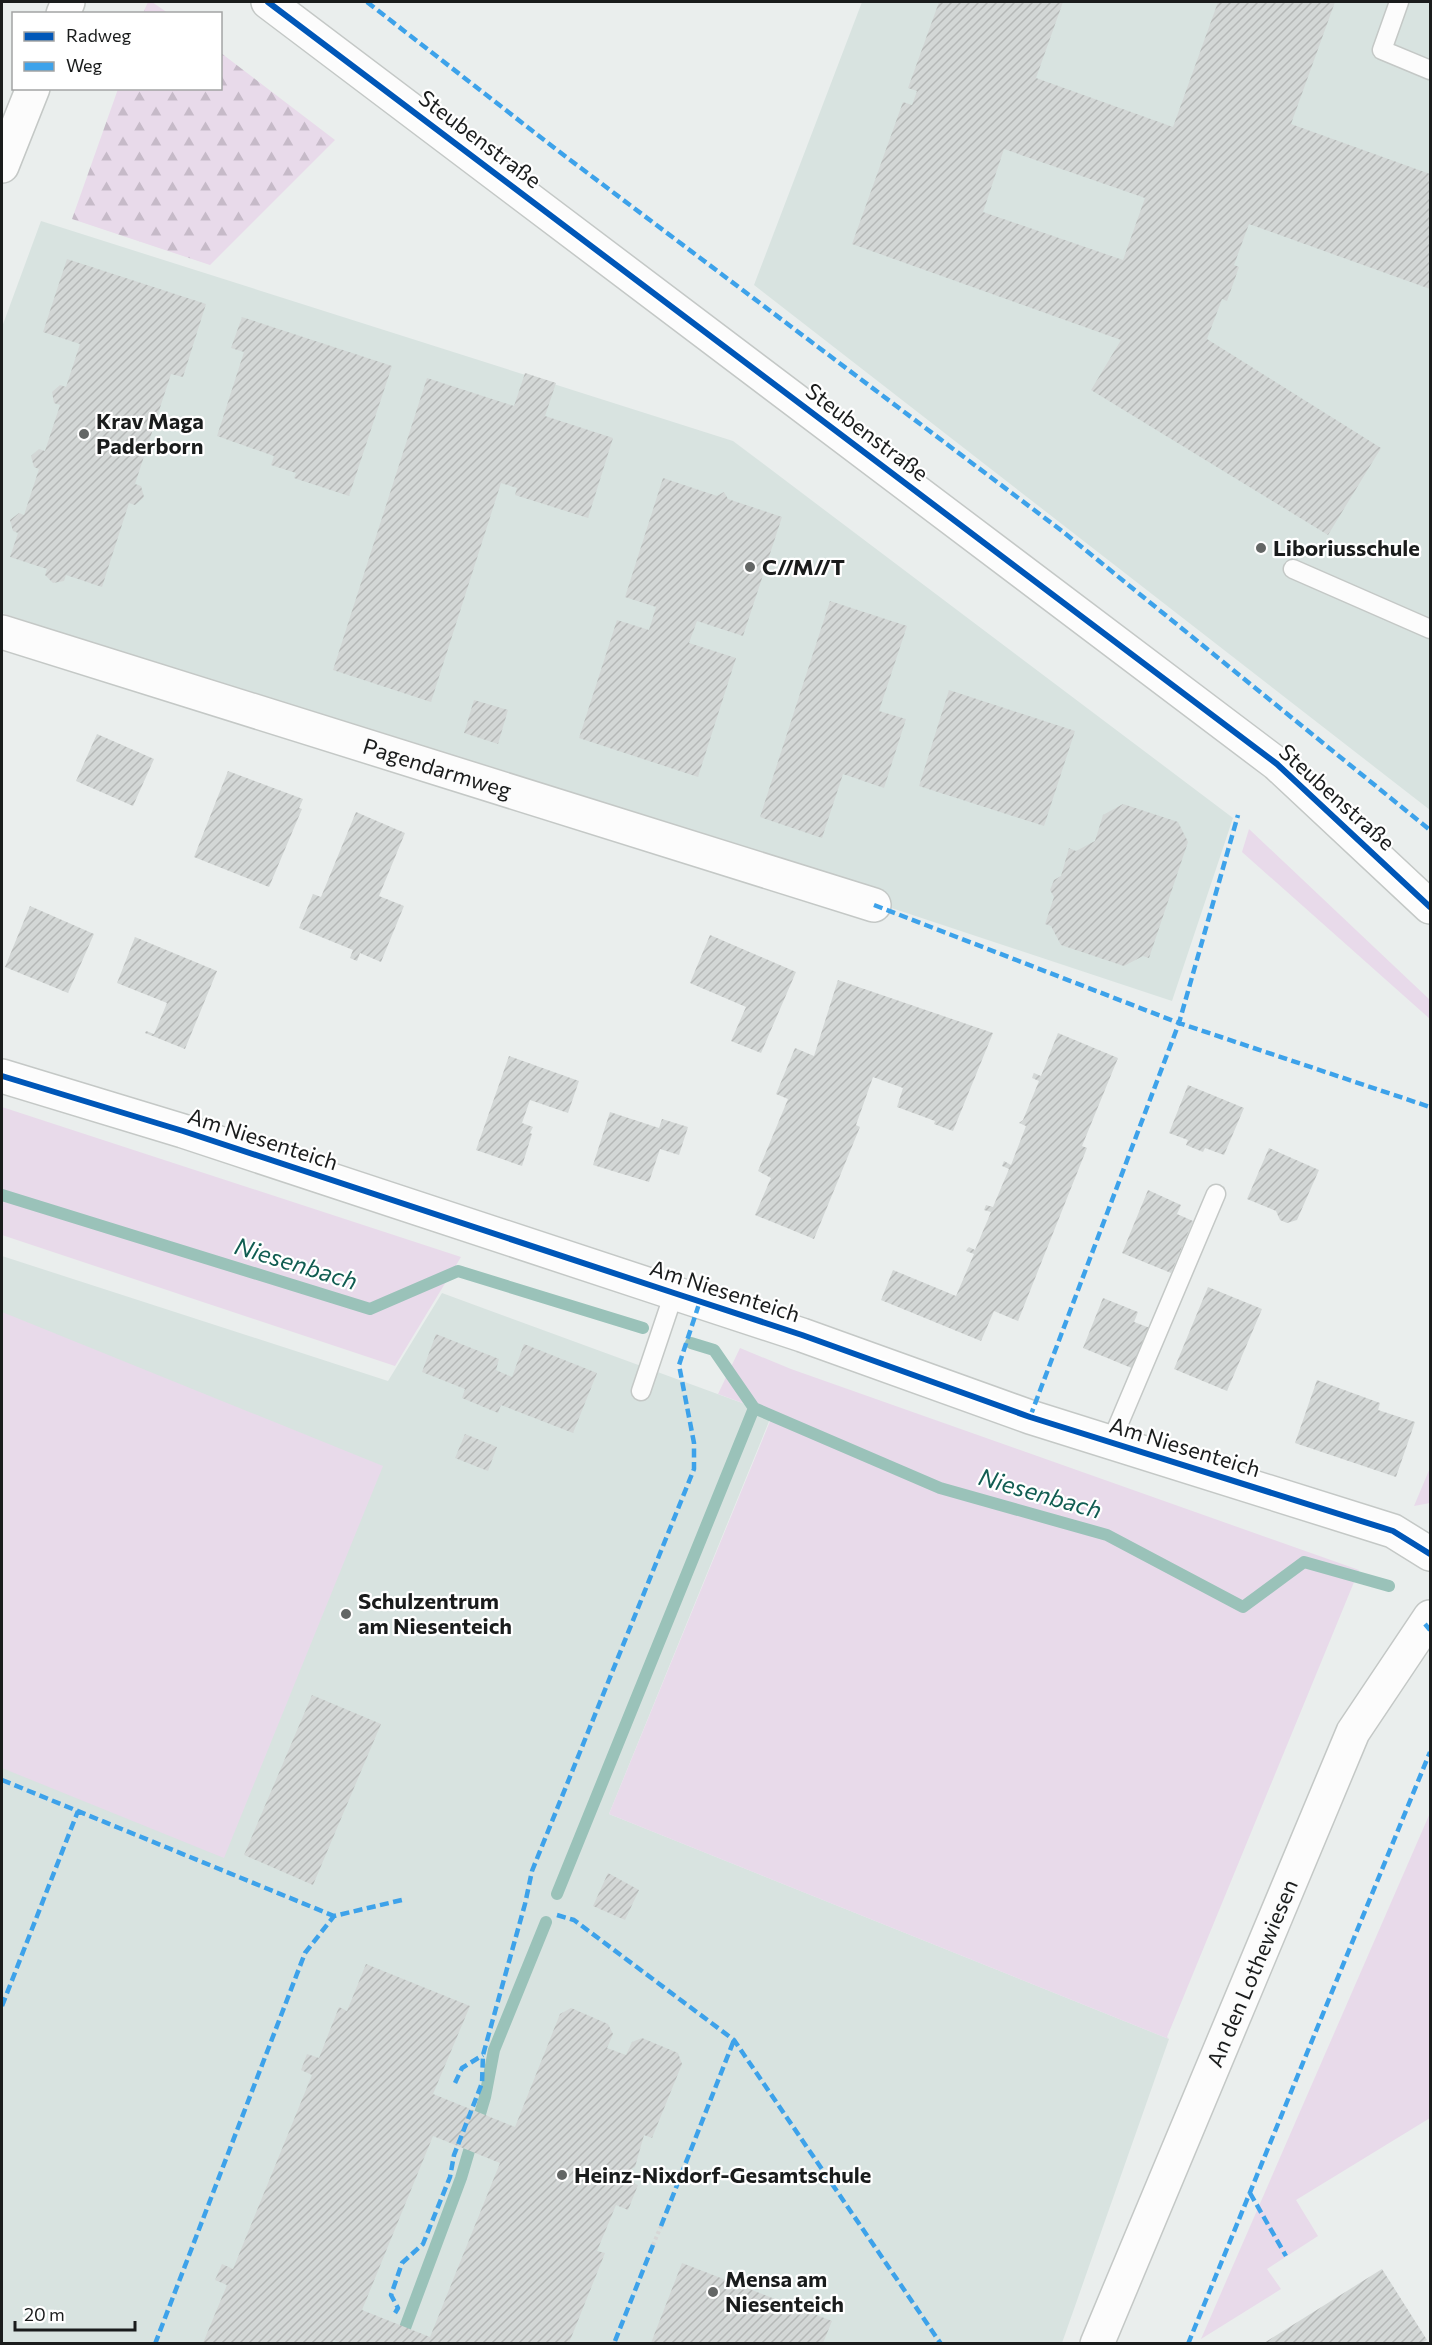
<svg xmlns="http://www.w3.org/2000/svg" width="1432" height="2345" font-family="Commissioner,sans-serif">
  <style>
    .built { fill: #d8e3e0 }
    .grass { fill: #e8daea }
    .forest { fill: url(#forest-firs) }
    .lines { fill: none; stroke-linecap: round; stroke-linejoin: round }
    .stream { stroke: #9ac2b9; stroke-width: 12 }
    .building { fill: url(#building-hatch); fill-rule: evenodd }
    .lane-casing { stroke: #c4c8c6; stroke-width: 21 }
    .street-casing { stroke: #c4c8c6; stroke-width: 36 }
    .secondary-casing { stroke: #c4c8c6; stroke-width: 36 }
    .path { stroke: #d6d6d6; stroke-width: 4; stroke-dasharray: 3 3; stroke-linecap: butt }
    .lane { stroke: #fcfcfc; stroke-width: 18 }
    .street { stroke: #fcfcfc; stroke-width: 33 }
    .secondary { stroke: #fcfcfc; stroke-width: 33 }
    .quiet { stroke: #3da2ea; stroke-width: 4.5; stroke-dasharray: 9 4.5; stroke-linecap: butt }
    .cycleway-casing { stroke: #fff; stroke-width: 10 }
    .cycleway { stroke: #0057b8; stroke-width: 6 }
    .poi-dot { fill: #636665; stroke: #fff; stroke-width: 2 }
    .labels { text-anchor: middle; stroke-width: 4.5; stroke-linejoin: round; paint-order: stroke }
    .street-label { font-size: 22px; fill: #1a1c1c; stroke: #fff }
    .poi-label { font-size: 22px; font-weight: bold; fill: #1a1c1c; stroke: #fff; text-anchor: start }
    .water-label { font-size: 24px; font-style: italic; fill: #115d52; stroke: #fff }
  </style>
  <defs>
    <pattern id="forest-firs" width="22" height="20" patternUnits="userSpaceOnUse" patternTransform="scale(1.5)"><rect width="22" height="20" fill="#e8daea"/><path d="M5 1l3.5 6h-7zM16 11l3.5 6h-7z" fill="#c6bac8"/></pattern>
    <pattern id="building-hatch" width="6" height="6" patternUnits="userSpaceOnUse" patternTransform="scale(1.5)"><rect width="6" height="6" fill="#d3d7d6"/><path d="M-1 1l2-2M0 6l6-6M5 7l2-2" fill="none" stroke="#b5b8b7"/></pattern>
  </defs>
  <rect width="100%" height="100%" fill="#eaeeed"/>
  <!-- built -->
  <path class="built" d="M862 2H1430V810L754 285Z
    M41 221 733 441 1233 818 1172 1001 2 613V327Z
    M2 1256 388 1381 442 1293 772 1414 609 1814 1169 2039 1062 2343 2 2344Z"/>
  <!-- grass -->
  <path class="grass" d="M1249 829 1430 1000V1019L1242 852Z
    M2 1107 461 1257 395 1366 2 1235Z
    M2 1312 383 1466 224 1858 2 1768Z
    M740 1348 791 1369 1359 1570 1167 2037 1169 2039 609 1814 773 1414 718 1394Z
    M1430 1468V1503L1414 1506Z
    M1430 1813V2118L1296 2200 1318 2236 1267 2269 1281 2289 1201 2339Z"/>
  <!-- forest -->
  <path class="forest" d="M148 2H152L168 13H143Z
    M221 53 335 140 210 265 72 219 118 89 220 88Z"/>
  <g class="lines">
    <!-- stream -->
    <path class="stream" d="M2 1195 370 1309 458 1271 643 1328
      M691 1343 714 1350 754 1408 940 1488 1107 1535 1243 1607 1304 1562 1389 1586
      M557 1894 754 1408
      M399 2344 461 2178 485 2097 494 2050 546 1922"/>
  </g>
  <!-- building -->
  <path class="building" d="M939 2H1063L1036 78 1173 127 1218 2H1335L1291 124 1430 174V289L1249 224 1234 265 1239 267 1227 301 1222 299 1207 339 1381 448 1328 535 1091 390 1121 340 852 244 903 102 912 105 917 91 908 88ZM1004 149 1145 198 1123 260 983 212Z
    M67 259 206 304 183 377 171 374 135 484 141 486 144 497 135 505 129 503 102 587 66 575 64 581 53 583 45 575 47 569 10 557 18 533 13 531 10 520 19 513 24 515 39 469 34 467 31 456 39 449 45 451 60 405 54 403 52 392 60 385 66 387 80 344 43 332Z
    M242 317 392 366 349 496 294 478 296 473 271 465 274 456 217 436 244 352 231 348Z
    M525 373 556 383 545 416 613 438 588 518 515 495 517 488 501 483 431 702 333 670 427 378 514 406Z
    M663 478 717 496 724 492 728 499 782 517 743 636 697 621 689 643 736 658 698 777 579 738 617 620 649 630 656 607 625 597Z
    M830 601 907 626 879 711 906 719 884 788 843 774 822 838 760 817Z
    M949 690 1075 731 1044 826 919 786Z
    M474 700 508 710 498 744 464 733Z
    M97 734 154 759 133 806 76 781Z
    M228 771 303 799 299 808 302 809 269 887 194 857Z
    M1123 804 1178 822 1188 842 1149 958 1143 956 1124 966 1061 945 1051 926 1045 924 1054 897 1050 890 1054 880 1061 876 1069 848 1076 851 1095 841 1103 815Z
    M356 812 405 833 379 896 404 906 381 962 360 953 357 961 350 958 353 950 299 928 313 894 321 897Z
    M30 906 94 934 68 993 5 967Z
    M710 935 796 972 761 1053 731 1041 746 1007 690 983Z
    M135 937 217 971 185 1049 145 1033 146 1031 154 1034 167 1003 117 983Z
    M838 980 993 1033 953 1131 934 1124 935 1121 897 1107 903 1088 873 1077 856 1125 860 1127 814 1239 755 1215 771 1178 758 1171 788 1099 776 1094 795 1048 814 1056Z
    M1058 1033 1118 1058 1082 1146 1087 1148 1018 1321 994 1311 981 1341 881 1300 893 1270 956 1296 974 1254 966 1251 967 1249 969 1247 975 1250 991 1212 984 1210 986 1205 993 1207 1009 1169 1002 1166 1004 1161 1011 1165 1026 1126 1019 1123 1023 1120 1039 1081 1032 1078 1033 1075 1034 1073 1041 1076Z
    M509 1056 579 1081 568 1113 530 1100 522 1123 533 1127 530 1133 532 1134 522 1166 476 1150Z
    M1188 1085 1244 1108 1224 1155 1205 1148 1203 1152 1186 1145 1188 1140 1169 1133Z
    M610 1112 659 1128 662 1119 688 1127 679 1155 660 1149 649 1182 593 1165Z
    M1269 1148 1319 1170 1297 1220 1287 1223 1280 1220 1276 1211 1247 1199Z
    M1148 1190 1181 1205 1177 1214 1193 1221 1171 1273 1122 1253Z
    M1208 1287 1262 1309 1227 1391 1174 1369Z
    M1103 1298 1138 1312 1134 1322 1150 1328 1134 1369 1083 1348Z
    M436 1334 499 1359 496 1370 512 1377 524 1344 597 1373 573 1433 501 1405 498 1413 462 1398 465 1389 422 1372Z
    M1317 1380 1380 1403 1378 1410 1415 1422 1396 1477 1295 1443Z
    M465 1434 497 1447 488 1471 455 1458Z
    M312 1695 381 1724 313 1885 244 1855Z
    M608 1873 639 1890 625 1920 593 1906Z
    M366 1964 470 2006 433 2094 515 2127 560 2014 571 2008 608 2024 613 2034 607 2048 626 2055 632 2042 642 2038 678 2053 682 2064 652 2138 644 2135 635 2167 630 2170 626 2180 638 2185 628 2210 616 2205 597 2251 605 2253 569 2343H341L334 2340 332 2343H203L227 2285 215 2280 222 2264 233 2269 312 2075 301 2070 307 2054 319 2058 339 2007 347 2011ZM433 2136 500 2163 430 2337 362 2310Z
    M682 2263 832 2321 823 2343H651Z
    M1382 2269 1427 2340 1423 2342 1424 2343H1264Z"/>
  <g class="lines">
    <!-- lane casing -->
    <g class="lane-casing">
      <path id="lane" d="M1399 2 1382 50 1430 70
        M1293 569 1430 629
        M641 1391 674 1293
        M1111 1442 1216 1194"/>
    </g>
    <!-- street casing -->
    <g class="street-casing">
      <g id="street">
        <path d="M63 14 68 2"/>
        <path d="M2 166 33 88"/>
        <path id="s1" d="M2 632 874 905"/>
        <path d="M2 1076 183 1131 674 1293 802 1335 1030 1417 1393 1531 1430 1554"/>
        <path id="s2" d="M1097 2344 1353 1732 1430 1617"/>
      </g>
    </g>
    <!-- secondary casing -->
    <g class="secondary-casing">
      <path id="secondary" d="M268 2 1277 764 1430 907"/>
    </g>
    <!-- path -->
    <path class="path" d="M653 2245 661 2226
      M614 2344 615 2341"/>
    <!-- lane -->
    <use href="#lane" class="lane"/>
    <!-- street -->
    <use href="#street" class="street"/>
    <!-- secondary -->
    <use href="#secondary" class="secondary"/>
    <!-- quiet -->
    <path class="quiet" d="M367 2 557 150 1062 531 1430 830
      M874 905 1179 1023 1430 1107
      M1030 1417 1179 1023 1238 815
      M1425 1624 1430 1630
      M2 1780 334 1916
      M557 1915 574 1920 734 2040 941 2344
      M2 2006 78 1811
      M455 2083 462 2068 483 2055
      M1250 2193 1286 2256
      M661 2226 734 2040
      M395 2313 398 2308 391 2295 402 2263 423 2244 450 2177 454 2155 482 2083 483 2055 525 1904 532 1871 694 1469V1443L679 1365 700 1301
      M615 2341 653 2245
      M155 2344 305 1953 334 1916 406 1899
      M1188 2344 1430 1752"/>
    <!-- cycleway casing -->
    <g class="cycleway-casing">
      <path id="cycleway" d="M268 2 1277 764 1430 907
        M2 1076 183 1131 674 1293 802 1335 1030 1417 1393 1531 1430 1554"/>
    </g>
    <!-- cycleway -->
    <use href="#cycleway" class="cycleway"/>
  </g>
  <!-- markers -->
  <g class="poi-dot">
    <circle cx="84" cy="434" r="6"/>
    <circle cx="1261" cy="548" r="6"/>
    <circle cx="750" cy="567" r="6"/>
    <circle cx="346" cy="1614" r="6"/>
    <circle cx="562" cy="2175" r="6"/>
    <circle cx="713" cy="2292" r="6"/>
  </g>
  <g class="labels">
    <!-- street labels -->
    <g class="street-label">
      <text transform="translate(480 139) rotate(37)" y="8">Steubenstraße</text>
      <text transform="translate(867 432) rotate(37)" y="8">Steubenstraße</text>
      <text dy="8" stroke="none"><textPath href="#s1" startOffset="456">Pagendarmweg</textPath></text>
      <text transform="translate(1337 797) rotate(42)" y="8">Steubenstraße</text>
      <text transform="translate(263 1139) rotate(18)" y="8">Am Niesenteich</text>
      <text transform="translate(725 1291) rotate(18)" y="8">Am Niesenteich</text>
      <text transform="translate(1185 1447) rotate(17)" y="8">Am Niesenteich</text>
      <text dy="8" stroke="none"><textPath href="#s2" startOffset="402">An den Lothewiesen</textPath></text>
    </g>
    <!-- poi labels -->
    <g class="poi-label">
      <text x="96" y="429">Krav Maga<tspan x="96" dy="25">Paderborn</tspan></text>
      <text x="1273" y="556">Liboriusschule</text>
      <text x="762" y="575">C//M//T</text>
      <text x="358" y="1609">Schulzentrum<tspan x="358" dy="25">am Niesenteich</tspan></text>
      <text x="574" y="2183">Heinz-Nixdorf-Gesamtschule</text>
      <text x="725" y="2287">Mensa am<tspan x="725" dy="25">Niesenteich</tspan></text>
    </g>
    <!-- water labels -->
    <g class="water-label">
      <text transform="translate(296 1264) rotate(17)" y="8">Niesenbach</text>
      <text transform="translate(1040 1494) rotate(16)" y="8">Niesenbach</text>
    </g>
  </g>
  <!-- border -->
  <rect width="1432" height="2345" fill="none" stroke="#1a1c1c" stroke-width="6"/>
  <!-- legend -->
  <rect x="12" y="12" width="210" height="78" fill="#ffffff" stroke="#a3a4a4" stroke-width="1.5"/>
  <rect x="24" y="32" width="30" height="9" fill="#0057b8" stroke="#a3a4a4" stroke-width="1.5"/>
  <text x="66" y="42" font-size="18" fill="#1a1c1c">Radweg</text>
  <rect x="24" y="62" width="30" height="9" fill="#3da2ea" stroke="#a3a4a4" stroke-width="1.5"/>
  <text x="66" y="72" font-size="18" fill="#1a1c1c">Weg</text>
  <!-- scale -->
  <path d="M15 2321v9h120v-9" fill="none" stroke="#1a1c1c" stroke-width="3"/>
  <text x="24" y="2321" font-size="18" fill="#1a1c1c" stroke="#ffffff" stroke-width="4.5" paint-order="stroke">20 m</text>
</svg>
